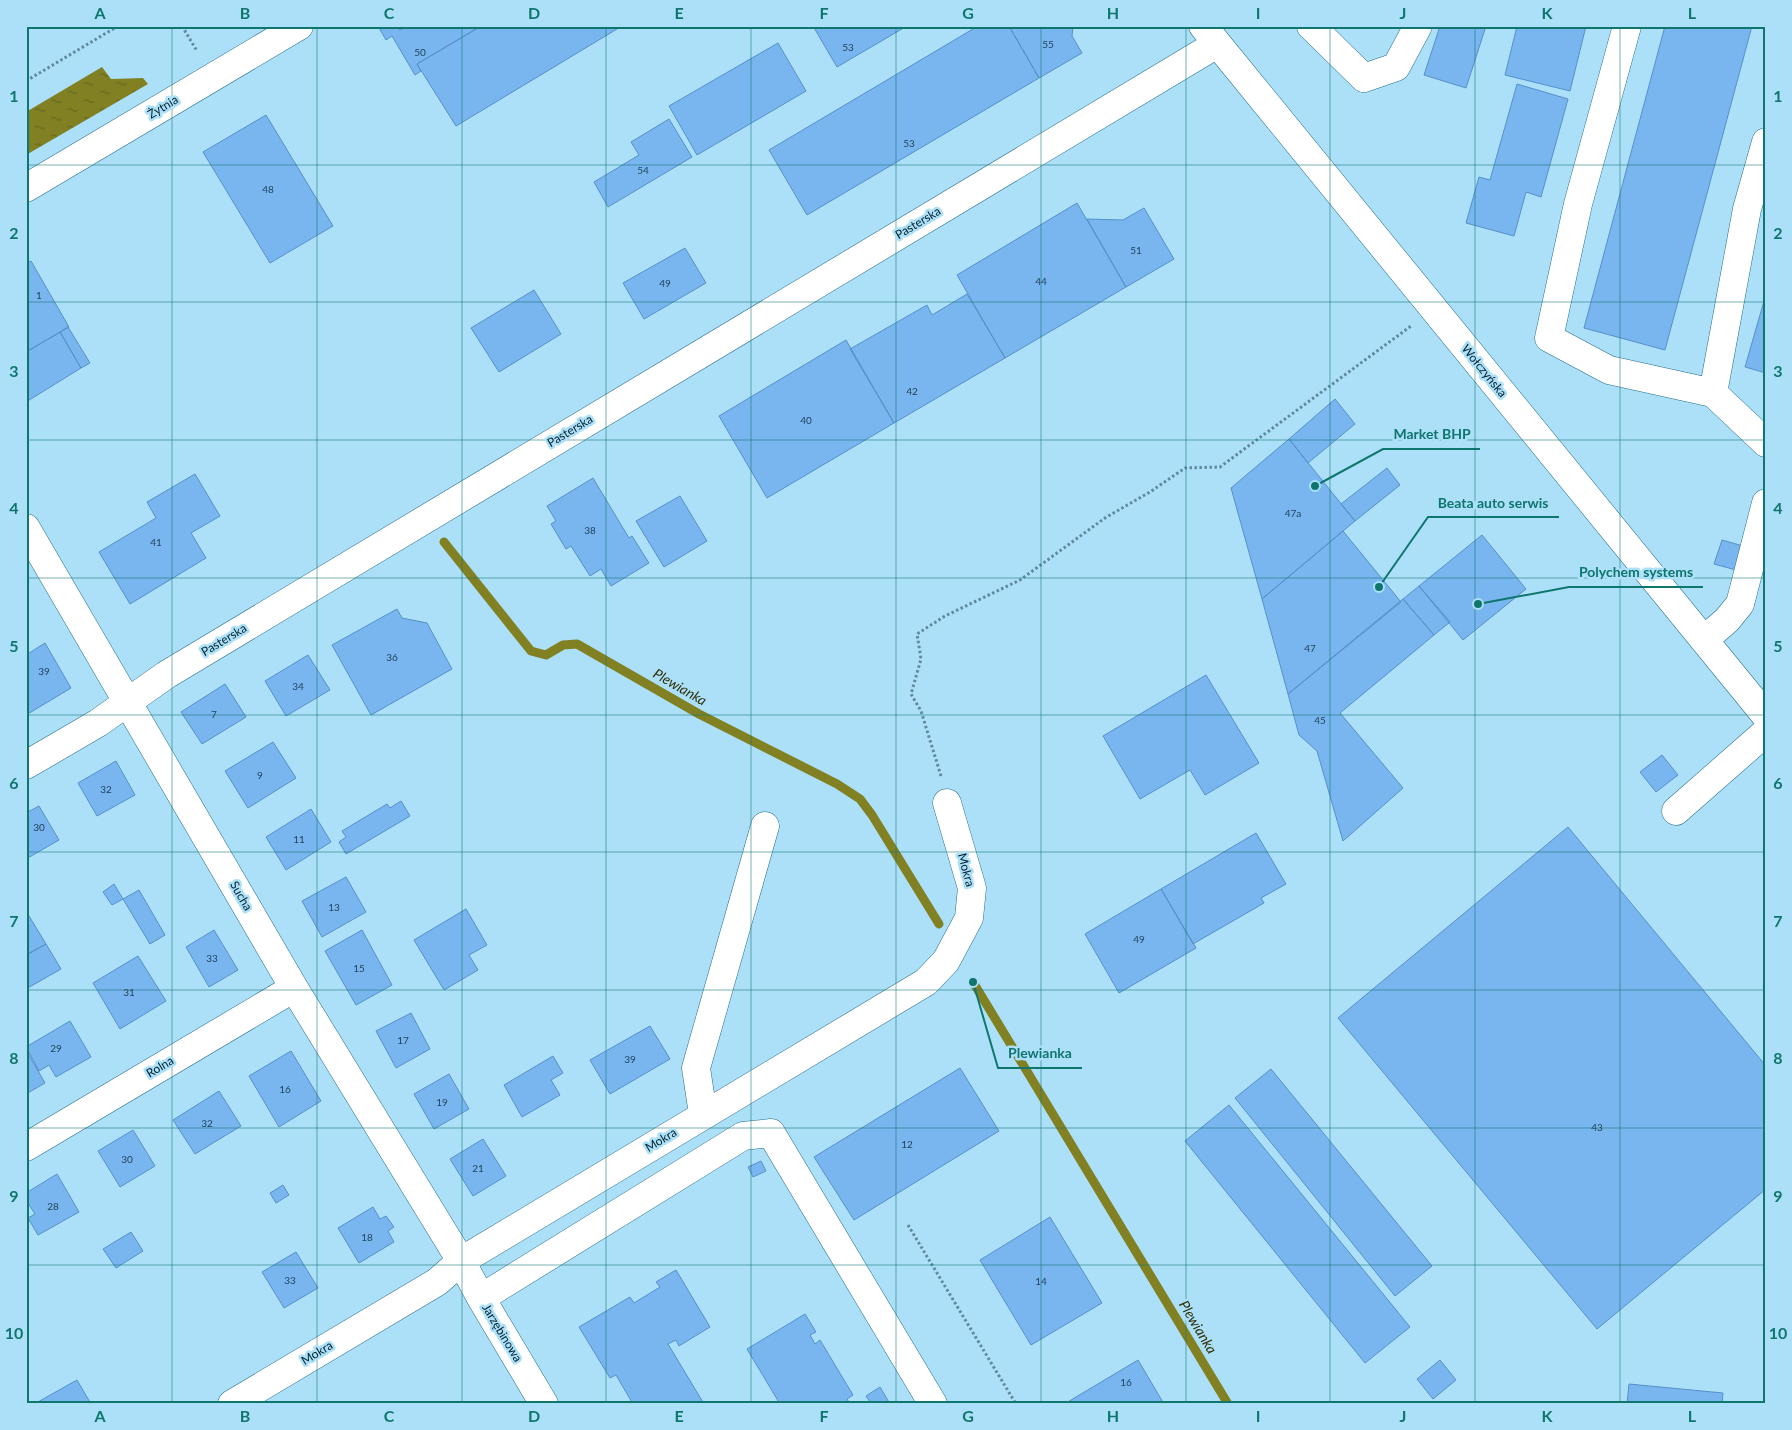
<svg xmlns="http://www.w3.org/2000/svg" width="1792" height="1430" font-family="Lato,sans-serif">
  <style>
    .water { fill: url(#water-ripples) }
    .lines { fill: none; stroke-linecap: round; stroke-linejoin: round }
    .stream { stroke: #818023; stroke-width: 9 }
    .building { fill: #79b5ef; stroke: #5590c8 }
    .minor-casing { stroke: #256e8b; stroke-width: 29 }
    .path { stroke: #608a9c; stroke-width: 3; stroke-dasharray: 2.5 2.5; stroke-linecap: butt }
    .minor { stroke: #fff; stroke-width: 28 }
    .grid { fill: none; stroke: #0f766e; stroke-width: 1; stroke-opacity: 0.55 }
    .labels { text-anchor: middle; stroke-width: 5; stroke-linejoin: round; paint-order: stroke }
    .number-label { font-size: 10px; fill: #20455d }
    .street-label { font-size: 12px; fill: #02202c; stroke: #ace0f8 }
    .water-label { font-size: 14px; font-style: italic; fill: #313109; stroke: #ace0f8 }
    .leader { fill: none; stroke: #0f766e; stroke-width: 2 }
    .callout-dot { fill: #0f766e; stroke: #ace0f8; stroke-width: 2 }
    .callout-label { font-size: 14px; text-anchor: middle; font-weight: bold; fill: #0f766e; stroke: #ace0f8; stroke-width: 5; stroke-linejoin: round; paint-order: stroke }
    .neatline { fill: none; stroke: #0f766e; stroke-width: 2 }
    .grid-label { font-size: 16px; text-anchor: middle; font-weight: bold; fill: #0f766e }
  </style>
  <defs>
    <pattern id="water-ripples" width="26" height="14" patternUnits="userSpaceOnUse" patternTransform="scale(1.25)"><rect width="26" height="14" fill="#818023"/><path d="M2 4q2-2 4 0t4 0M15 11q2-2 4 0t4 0" fill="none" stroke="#67681f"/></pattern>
  </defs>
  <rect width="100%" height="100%" fill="#ace0f8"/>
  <!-- water -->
  <path class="water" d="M102 67 111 79 143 78 148 84 26 155V112Z"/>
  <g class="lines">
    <!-- stream -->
    <path class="stream" d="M444 542 531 651 546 655 563 645 577 644 699 714 837 784 860 799 872 815 939 924
      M973 982 1228 1404"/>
  </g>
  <!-- building -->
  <path class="building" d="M378 26H397L400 30 407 26H481L417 64 421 71 415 75 392 36 386 40Z
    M481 26H622L456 126 417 64Z
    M813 26H907L837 67Z
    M978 26H1009L1039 78 807 215 769 150Z
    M1009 26H1073L1072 36 1082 53 1039 78Z
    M1440 26H1486L1466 88 1424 75Z
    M1517 26H1586L1570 91 1505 75Z
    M1665 26H1752L1665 350 1584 328Z
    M778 43 806 91 697 155 669 106Z
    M1517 84 1568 99 1541 197 1526 192 1514 236 1466 223 1479 177 1490 180Z
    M266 115 333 226 270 263 203 152Z
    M669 119 692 157 608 207 594 182 639 155 631 142Z
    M1077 203 1126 287 1005 358 957 275Z
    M1144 208 1174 259 1126 287 1087 219 1123 220Z
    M685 248 706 283 644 319 623 283Z
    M31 261 69 327 26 352V263Z
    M534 290 561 334 499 372 471 328Z
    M967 294 1005 358 894 423 850 349 927 305 932 315Z
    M1766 294V373L1745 367Z
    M68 327 90 363 81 368 60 332Z
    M60 332 81 368 26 402V352Z
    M846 340 894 423 767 498 719 416Z
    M1335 399 1355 424 1308 463 1289 439Z
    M1289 439 1355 521 1262 599 1231 488Z
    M1387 468 1400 485 1355 521 1341 504Z
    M195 474 220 516 191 533 206 558 130 604 99 552 156 518 147 502Z
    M593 478 629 538 632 536 649 563 611 586 601 569 590 576 571 546 566 549 551 524 556 521 547 506Z
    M680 496 707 541 664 567 636 521Z
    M1343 531 1401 602 1288 694 1262 599Z
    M1482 535 1526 589 1463 640 1419 586Z
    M1722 540 1743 546 1736 570 1714 564Z
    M1419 586 1450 622 1434 635 1403 599Z
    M1403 599 1434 635 1340 713 1403 788 1343 841 1317 751 1299 735 1288 694Z
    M397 609 402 618 427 623 452 669 371 715 332 645Z
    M45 643 71 688 26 715V655Z
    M308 655 330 690 286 716 265 681Z
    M1206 675 1259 763 1205 795 1190 770 1140 799 1103 736Z
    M225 684 246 717 202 744 181 712Z
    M273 742 296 778 248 808 225 771Z
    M1662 755 1678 775 1656 792 1640 772Z
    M116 761 135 795 97 816 78 783Z
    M401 801 410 816 346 854 339 842 346 837 342 831 387 804 390 808Z
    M39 806 59 840 26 859V813Z
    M311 809 331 842 286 870 266 837Z
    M1568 827 1766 1066V1189L1597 1329 1338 1018Z
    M1256 833 1286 884 1261 898 1264 903 1193 944 1161 889Z
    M346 877 366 912 322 937 302 901Z
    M114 884 123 899 112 905 103 892Z
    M1161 889 1196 948 1119 993 1085 934Z
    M139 890 165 935 150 944 123 899Z
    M466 909 487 945 469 955 478 970 444 990 414 940Z
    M26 911 46 944 26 955Z
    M214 930 238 970 209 987 186 947Z
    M362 930 392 985 356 1005 325 951Z
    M46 944 61 969 26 989V955Z
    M138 956 166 1001 120 1029 93 983Z
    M411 1013 430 1049 396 1068 376 1031Z
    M70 1021 91 1057 56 1077 49 1065 39 1071 26 1047Z
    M650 1026 670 1059 610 1094 590 1060Z
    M26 1050 45 1083 26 1094Z
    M291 1051 321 1101 279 1127 249 1076Z
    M553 1056 563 1073 551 1080 560 1095 522 1117 504 1085Z
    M960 1068 999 1131 854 1220 814 1157Z
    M1271 1069 1432 1266 1395 1296 1235 1098Z
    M449 1074 469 1109 434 1129 414 1094Z
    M219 1091 241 1126 195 1154 173 1120Z
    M1229 1105 1410 1327 1365 1363 1185 1141Z
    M133 1130 155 1166 120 1187 98 1151Z
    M483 1139 506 1176 473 1196 450 1159Z
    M761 1161 766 1171 753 1177 748 1167Z
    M57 1174 79 1212 38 1235 28 1218 35 1214 26 1200V1193Z
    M283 1185 289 1195 276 1203 270 1193Z
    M373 1207 380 1219 386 1216 394 1227 388 1231 394 1242 359 1263 338 1228Z
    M1050 1217 1102 1303 1031 1345 980 1260Z
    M131 1232 143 1251 116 1268 103 1249Z
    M296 1252 318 1288 284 1308 262 1272Z
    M676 1270 710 1327 679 1346 676 1340 668 1344 704 1404H633L616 1375 610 1378 579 1327 630 1297 634 1303 660 1287 656 1282Z
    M805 1314 816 1332 810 1335 815 1344 820 1340 853 1395 847 1399 850 1404H780L747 1349Z
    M1138 1360 1164 1404H1066V1403Z
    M1440 1360 1456 1380 1433 1399 1417 1379Z
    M77 1380 91 1404H36V1403Z
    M1629 1384 1723 1393 1722 1404H1627Z
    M880 1387 890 1404H867L870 1402 866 1396Z"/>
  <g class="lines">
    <!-- minor casing -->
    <g class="minor-casing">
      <path id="minor" d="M1203 26 1766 716
        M1311 26 1364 78 1396 67 1418 26
        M1627 26 1578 204 1549 338 1609 370 1713 393 1766 443
        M26 188 299 26
        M1713 393 1747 209 1766 142
        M26 528 294 988 461 1261 481 1298 544 1404
        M1704 640 1727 620 1740 604 1766 503
        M26 765 98 723 166 675 1217 44
        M1676 811 1766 732
        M703 1114 696 1068 765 826
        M26 1147 294 988
        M481 1298 743 1136 771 1133 933 1404
        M232 1404 437 1282 461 1261 926 982 946 961 969 918 972 888 947 803"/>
    </g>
    <!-- path -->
    <path class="path" d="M182 26 197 51
      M26 81 118 26
      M941 776 921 711 911 694 921 659 917 634 945 616 1020 580 1105 518 1150 492 1185 468 1220 467 1411 326
      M908 1225 1016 1404"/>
    <!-- minor -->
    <use href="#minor" class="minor"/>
  </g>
  <!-- grid -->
  <path class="grid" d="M172 26V1404M317 26V1404M462 26V1404M606 26V1404M751 26V1404M896 26V1404M1041 26V1404M1186 26V1404M1330 26V1404M1475 26V1404M1620 26V1404M26 165H1766M26 302H1766M26 440H1766M26 578H1766M26 715H1766M26 852H1766M26 990H1766M26 1128H1766M26 1265H1766"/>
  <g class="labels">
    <!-- number labels -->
    <g class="number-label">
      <text x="1048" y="48">55</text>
      <text x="848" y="51">53</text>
      <text x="420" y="56">50</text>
      <text x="909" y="147">53</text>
      <text x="643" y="174">54</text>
      <text x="268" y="193">48</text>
      <text x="1136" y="254">51</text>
      <text x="1041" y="285">44</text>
      <text x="665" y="287">49</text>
      <text x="39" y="299">1</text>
      <text x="912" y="395">42</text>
      <text x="806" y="424">40</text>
      <text x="1293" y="517">47a</text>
      <text x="590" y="534">38</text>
      <text x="156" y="546">41</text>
      <text x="1310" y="652">47</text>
      <text x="392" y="661">36</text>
      <text x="44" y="675">39</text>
      <text x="298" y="690">34</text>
      <text x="214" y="718">7</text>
      <text x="1320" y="724">45</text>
      <text x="260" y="779">9</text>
      <text x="106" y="793">32</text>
      <text x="39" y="831">30</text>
      <text x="299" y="843">11</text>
      <text x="334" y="911">13</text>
      <text x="1139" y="943">49</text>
      <text x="212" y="962">33</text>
      <text x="359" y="972">15</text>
      <text x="129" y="996">31</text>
      <text x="403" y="1044">17</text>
      <text x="56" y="1052">29</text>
      <text x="630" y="1063">39</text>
      <text x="285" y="1093">16</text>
      <text x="442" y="1106">19</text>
      <text x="207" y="1127">32</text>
      <text x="1597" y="1131">43</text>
      <text x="907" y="1148">12</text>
      <text x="127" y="1163">30</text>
      <text x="478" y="1172">21</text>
      <text x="53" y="1210">28</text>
      <text x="367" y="1241">18</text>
      <text x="290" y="1284">33</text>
      <text x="1041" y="1285">14</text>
      <text x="1126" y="1386">16</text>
    </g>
    <!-- street labels -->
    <g class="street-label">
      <text transform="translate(163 107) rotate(-31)" y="4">Żytnia</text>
      <text transform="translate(918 223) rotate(-31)" y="4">Pasterska</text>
      <text transform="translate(1484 371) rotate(51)" y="4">Wołczyńska</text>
      <text transform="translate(570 431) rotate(-31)" y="4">Pasterska</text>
      <text transform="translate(224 640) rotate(-31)" y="4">Pasterska</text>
      <text transform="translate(966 870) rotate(75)" y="4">Mokra</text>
      <text transform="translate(241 896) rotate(60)" y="4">Sucha</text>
      <text transform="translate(160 1067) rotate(-31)" y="4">Rolna</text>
      <text transform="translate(661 1140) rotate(-31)" y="4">Mokra</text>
      <text transform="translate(502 1333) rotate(59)" y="4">Jarzębinowa</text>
      <text transform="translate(317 1353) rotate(-31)" y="4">Mokra</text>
    </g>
    <!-- water labels -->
    <g class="water-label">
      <text transform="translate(680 687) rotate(30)" y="5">Plewianka</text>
      <text transform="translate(1198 1327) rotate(59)" y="5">Plewianka</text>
    </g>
  </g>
  <!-- callouts -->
  <path class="leader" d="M1315 486L1383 449H1480M1379 587L1428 517H1559M1478 604L1569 587H1703M973 982L998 1068H1082"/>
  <g class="callout-dot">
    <circle cx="1315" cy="486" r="5"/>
    <circle cx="1379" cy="587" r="5"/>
    <circle cx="1478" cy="604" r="5"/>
    <circle cx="973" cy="982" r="5"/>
  </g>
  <g class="callout-label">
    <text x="1432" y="439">Market BHP</text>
    <text x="1493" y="508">Beata auto serwis</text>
    <text x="1636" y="577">Polychem systems</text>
    <text x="1040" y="1058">Plewianka</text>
  </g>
  <!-- border -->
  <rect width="1792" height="1430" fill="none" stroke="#ace0f8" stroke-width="55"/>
  <rect x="28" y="28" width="1736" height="1374" class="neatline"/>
  <g class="grid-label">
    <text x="100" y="19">A</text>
    <text x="245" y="19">B</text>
    <text x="389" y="19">C</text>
    <text x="534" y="19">D</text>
    <text x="679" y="19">E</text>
    <text x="824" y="19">F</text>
    <text x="968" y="19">G</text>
    <text x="1113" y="19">H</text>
    <text x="1258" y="19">I</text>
    <text x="1403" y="19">J</text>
    <text x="1547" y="19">K</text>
    <text x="1692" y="19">L</text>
    <text x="14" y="102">1</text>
    <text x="1778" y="102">1</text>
    <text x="14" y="239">2</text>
    <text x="1778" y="239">2</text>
    <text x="14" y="377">3</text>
    <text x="1778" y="377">3</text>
    <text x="14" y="514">4</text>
    <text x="1778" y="514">4</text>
    <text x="14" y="652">5</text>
    <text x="1778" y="652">5</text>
    <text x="14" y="789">6</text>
    <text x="1778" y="789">6</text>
    <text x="14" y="927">7</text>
    <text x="1778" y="927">7</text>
    <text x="14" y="1064">8</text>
    <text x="1778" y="1064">8</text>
    <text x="14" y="1202">9</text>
    <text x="1778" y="1202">9</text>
    <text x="14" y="1339">10</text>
    <text x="1778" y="1339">10</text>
    <text x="100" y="1422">A</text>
    <text x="245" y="1422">B</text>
    <text x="389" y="1422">C</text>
    <text x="534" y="1422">D</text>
    <text x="679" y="1422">E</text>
    <text x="824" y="1422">F</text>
    <text x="968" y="1422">G</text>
    <text x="1113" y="1422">H</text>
    <text x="1258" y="1422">I</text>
    <text x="1403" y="1422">J</text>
    <text x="1547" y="1422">K</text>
    <text x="1692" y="1422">L</text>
  </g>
</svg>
